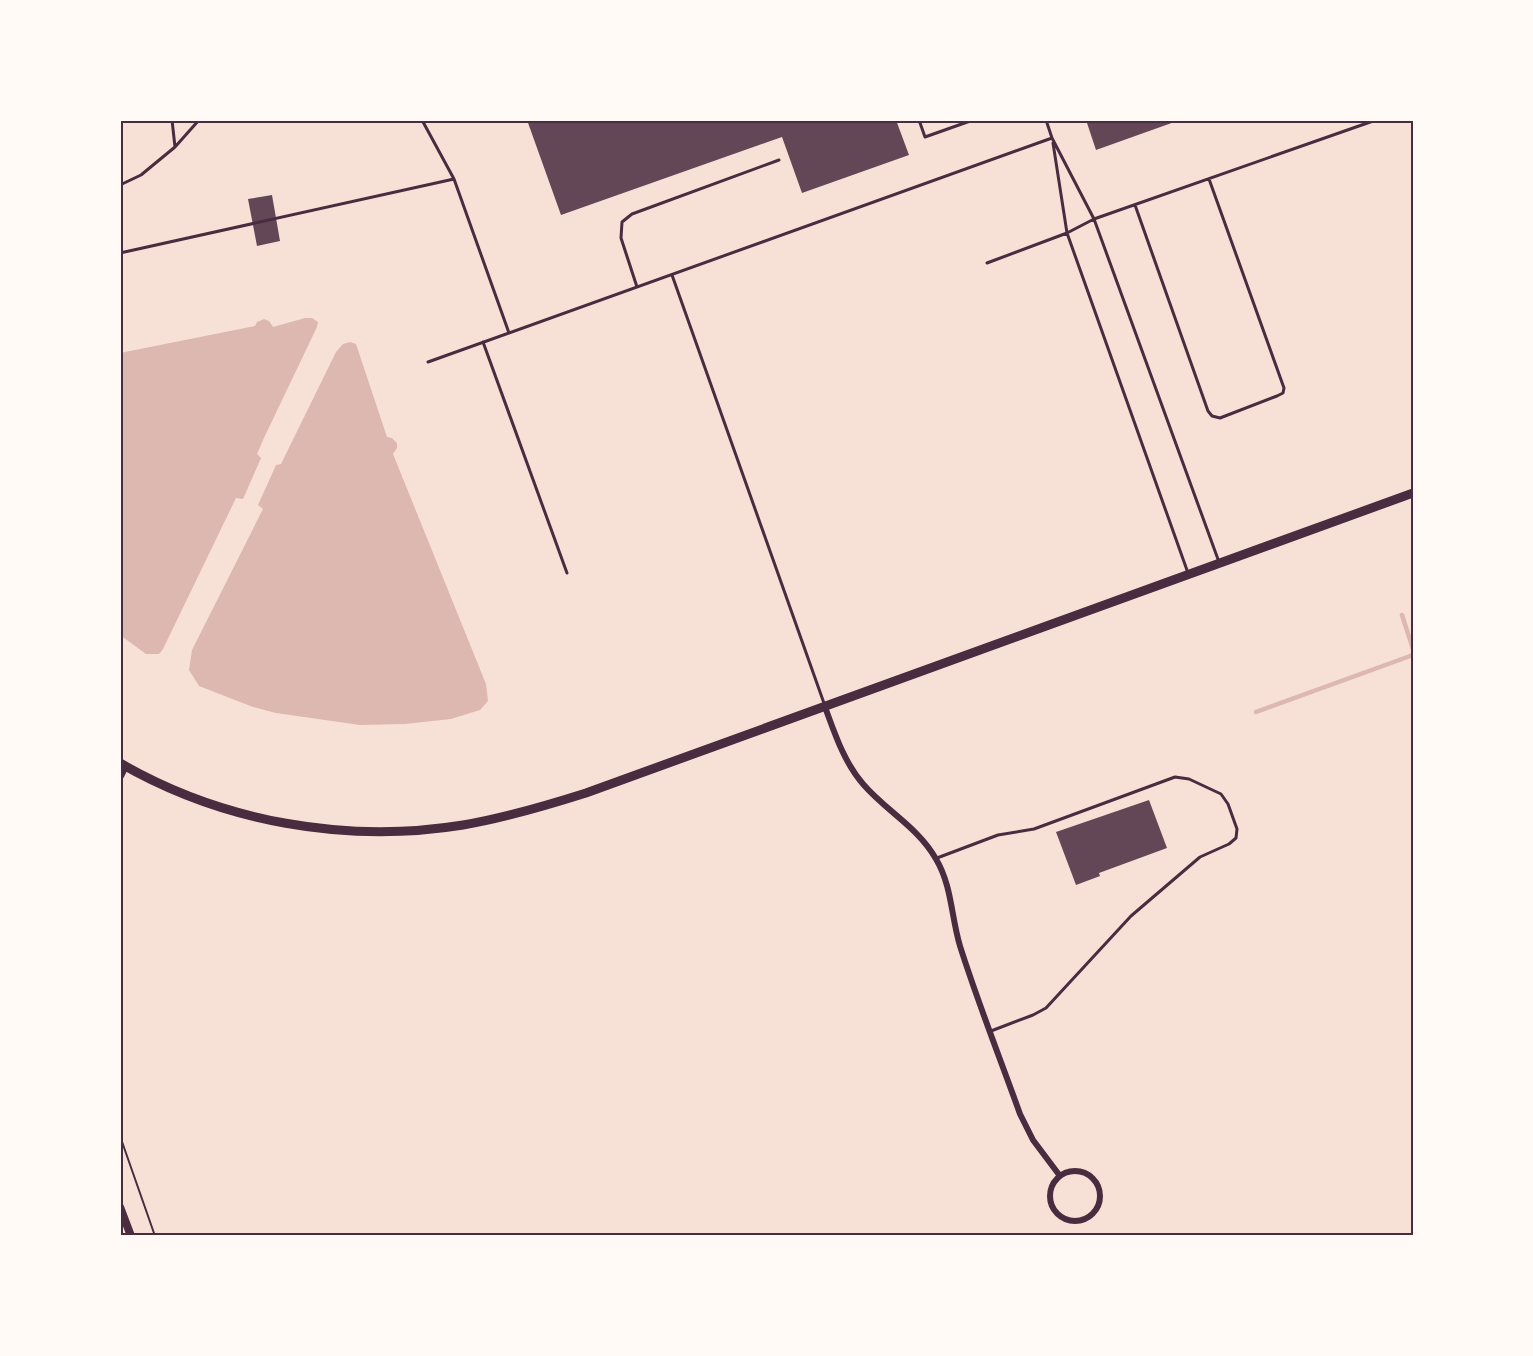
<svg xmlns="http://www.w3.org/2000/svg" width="1533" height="1356" font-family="Arial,sans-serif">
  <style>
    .water { fill: #dcb8b0 }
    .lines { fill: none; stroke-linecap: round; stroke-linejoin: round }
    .stream { stroke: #dcb8b0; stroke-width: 4.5 }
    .building { fill: #644757 }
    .path { stroke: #4a2c40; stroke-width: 2 }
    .service { stroke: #4a2c40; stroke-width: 3 }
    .minor { stroke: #4a2c40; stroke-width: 6 }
    .tertiary { stroke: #4a2c40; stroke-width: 8 }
    .secondary { stroke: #4a2c40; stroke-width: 9 }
    .neatline { fill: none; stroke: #4a2c40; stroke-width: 2 }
  </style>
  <rect width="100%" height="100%" fill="#f7e1d7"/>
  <!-- water -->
  <path class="water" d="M305 318H312L318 322 317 327 263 440 257 454 261 458 243 499 236 498 163 649 159 654H146L120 635V353L255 326 257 322 264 319 269 321 273 327Z
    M350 342 356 344 387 437 392 438 397 443V448L393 454 486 684 488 701 480 710 451 719 405 724 360 725 276 713 253 707 199 686 189 670 192 650 263 509 258 505 276 465 281 464 336 352 343 344Z"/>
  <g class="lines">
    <!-- stream -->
    <path class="stream" d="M1402 615 1413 649
      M1256 712 1413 655"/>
  </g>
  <!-- building -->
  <path class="building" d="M527 120H896L909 155 802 193 782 137 561 215Z
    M1086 120H1180L1096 150Z
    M272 195 280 241 257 246 248 199Z
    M1149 800 1167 848 1099 873 1100 876 1076 885 1056 832Z"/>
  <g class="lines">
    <!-- path -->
    <path class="path" d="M120 1136 155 1236"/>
    <!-- service -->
    <path class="service" d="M422 120 454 179 509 333
      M919 120 925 137 973 120
      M1046 120 1052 138 1094 219 1219 562
      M1053 143 1067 233 1188 573
      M175 147 199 120
      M120 185 141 175 175 147 172 120
      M1135 205 1208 411 1212 416 1220 418 1277 396 1283 393 1284 388 1209 179
      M120 253 454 179
      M987 263 1067 233 1094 219 1376 120
      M672 275 825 706
      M637 287 621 238 622 222 632 214 779 160
      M483 342 567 573
      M428 362 1052 138
      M937 858 998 835 1034 829 1175 777 1189 779 1221 794 1228 804 1237 829 1236 838 1229 844 1200 857 1131 916 1046 1008 1033 1015 991 1031"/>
    <!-- minor -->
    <path class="minor" d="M825 707C835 734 844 762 863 784 886 811 918 827 936 859 952 886 951 916 960 946 978 1003 1000 1058 1020 1114L1033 1140 1060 1176
      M1050 1196a25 25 0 1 1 50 0a25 25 0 1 1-50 0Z"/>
    <!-- tertiary -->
    <path class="tertiary" d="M120 776 125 766
      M120 1207 131 1236"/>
    <!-- secondary -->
    <path class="secondary" d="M120 763C222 822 346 844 463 825 505 818 545 806 586 793L1413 493"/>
  </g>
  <!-- border -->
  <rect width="1533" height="1356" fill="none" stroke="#fffaf5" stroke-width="243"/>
  <rect x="122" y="122" width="1290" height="1112" class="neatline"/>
</svg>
